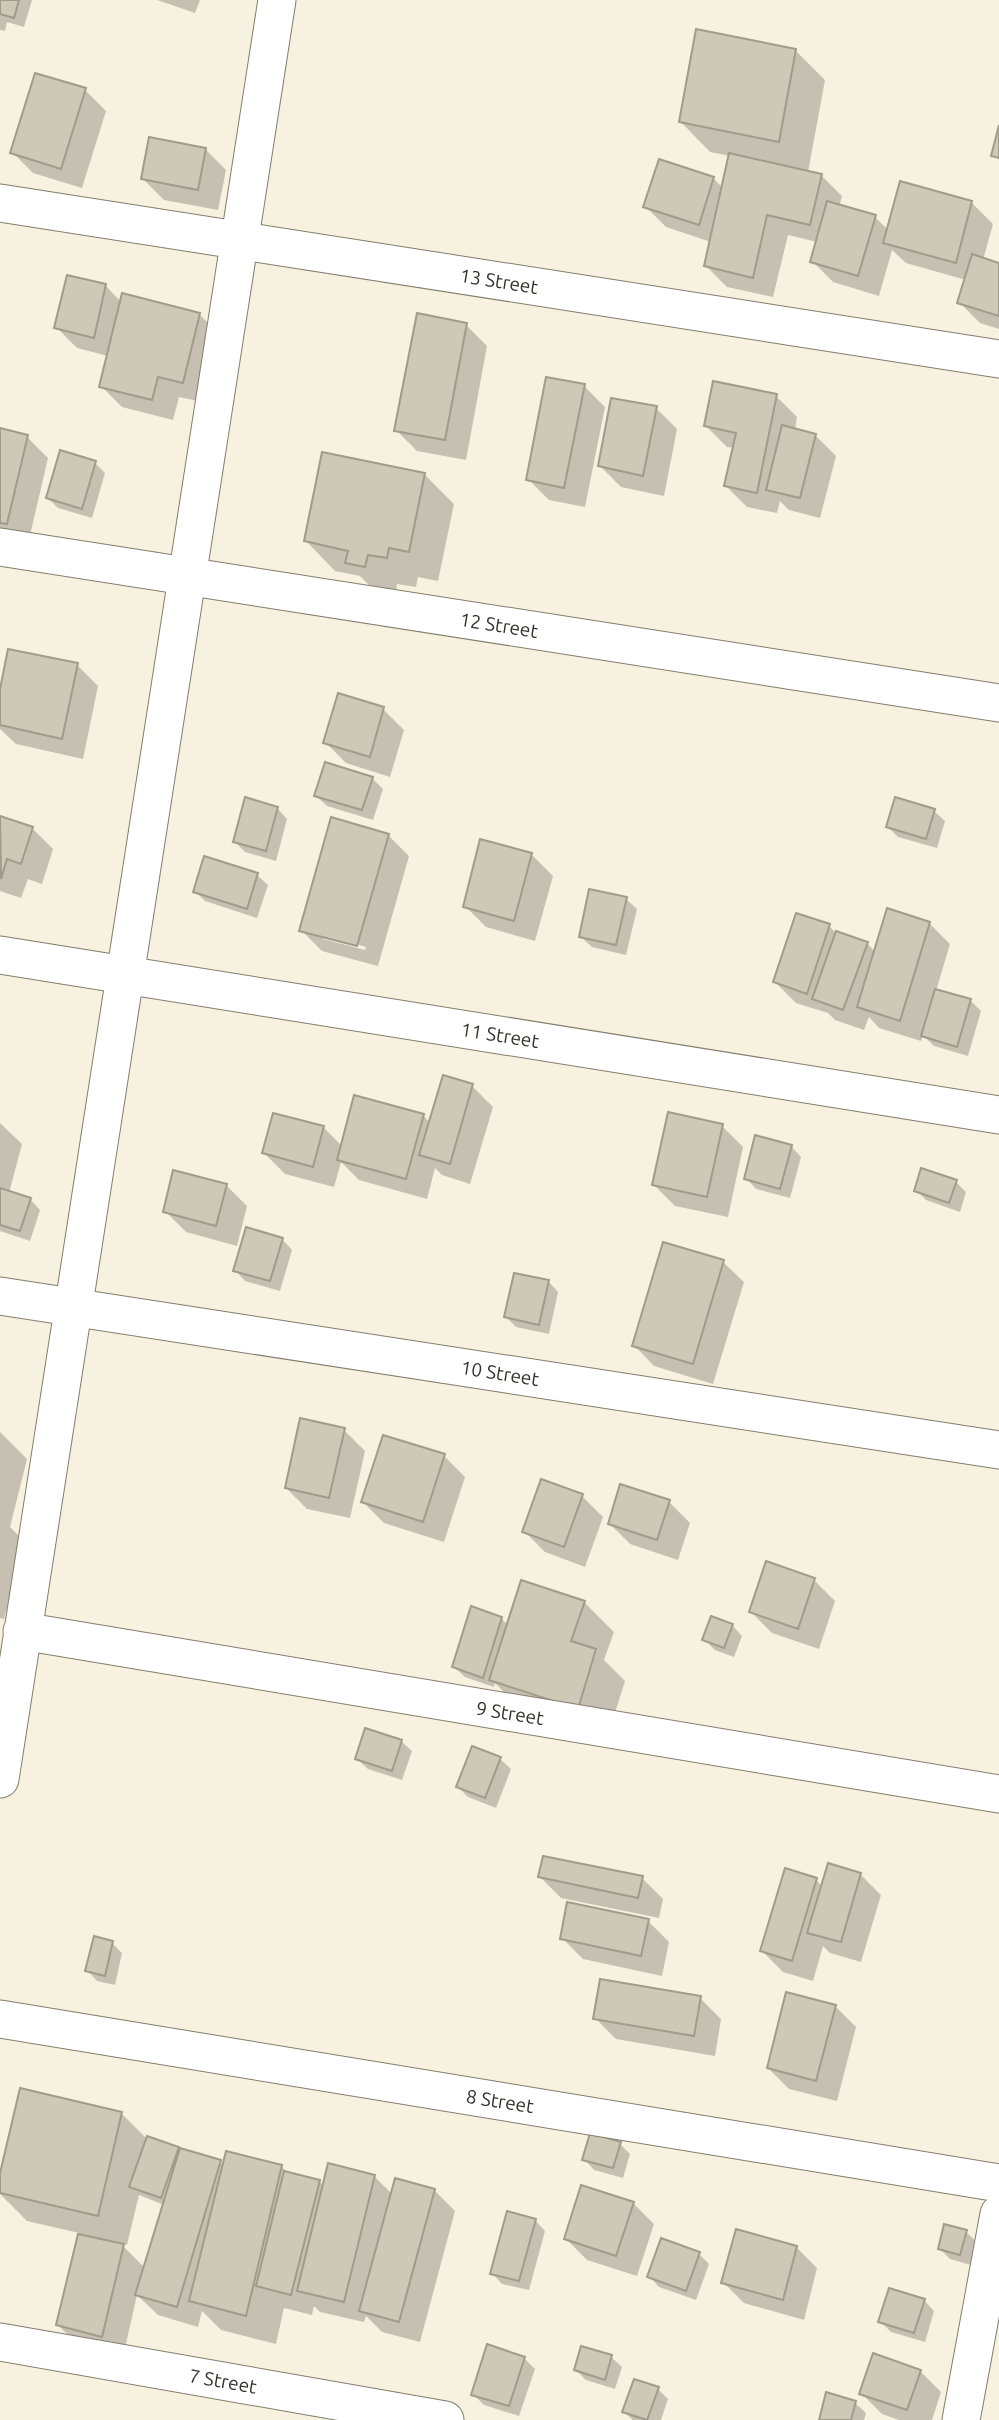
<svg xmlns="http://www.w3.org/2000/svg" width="999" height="2420" font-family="Ubuntu,sans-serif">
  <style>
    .shadow { fill: #0003; fill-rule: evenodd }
    .building { fill: #cec8b6; stroke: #a09b8a; stroke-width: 2 }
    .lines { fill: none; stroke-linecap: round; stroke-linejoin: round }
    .street-casing { stroke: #837d6d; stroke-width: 39 }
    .street { stroke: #fff; stroke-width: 37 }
    .labels { text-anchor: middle; stroke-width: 7; stroke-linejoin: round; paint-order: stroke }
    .street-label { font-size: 19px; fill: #34312a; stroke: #fff }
  </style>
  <rect width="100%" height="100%" fill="#f7f1df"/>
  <!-- shadow -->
  <path class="shadow" d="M0 0H32L24 27 7 22 5 31 0 30Z
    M157 0H200L195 13Z
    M795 50 825 80 808 172 821 175 842 196 839 207 875 217 888 230 972 203 993 224 983 260 999 265V329L980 323 959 302 966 280 906 263 892 250 879 296 833 282 812 261 817 242 788 235 773 297 727 287 706 266 711 242 666 227 645 206 713 178 723 188 730 156 710 152 681 122Z
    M85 90 106 111 82 188 33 173 12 152Z
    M205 149 226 170 218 210 164 200 143 179Z
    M105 285 121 302 199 314 220 335 203 402 179 397 173 420 122 407 101 386 108 356 77 348 56 327Z
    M466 325 487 346 466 460 417 451 396 430Z
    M584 386 605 407 585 507 549 500 528 479Z
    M776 396 797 417 795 430 815 435 836 456 820 518 789 510 780 501 777 513 747 507 726 486 735 448 727 447 706 426Z
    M656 408 677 429 664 496 621 487 600 466Z
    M0 430 27 437 48 458 28 544 0 538Z
    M95 463 105 473 92 518 58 508 48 498Z
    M424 474 454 504 438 581 418 577 416 587 397 584 395 596 377 593 360 576 335 571 306 541Z
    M77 665 98 686 83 759 16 744 0 729V697Z
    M383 709 404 730 390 777 346 763 325 742Z
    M372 778 383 789 373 820 327 806 316 796Z
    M277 808 287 819 276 861 245 852 235 842Z
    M934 811 945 821 937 848 898 837 888 827Z
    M0 818 32 828 53 849 42 884 28 879 21 898 0 891Z
    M388 835 409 856 378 966 322 951 301 930ZM323 935 366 947 365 950 323 939Z
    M481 842 532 855 553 876 535 941 486 927 465 906Z
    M206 858 257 875 268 885 257 918 205 901 195 891Z
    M626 899 637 909 626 955 592 947 581 937Z
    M929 923 950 944 936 991 971 1001 981 1011 968 1056 934 1046 923 1035 921 1041 879 1028 869 1017 864 1030 835 1020 828 1013 796 1003 775 982 829 926 836 933 867 943 875 952Z
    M472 1086 493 1107 470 1184 442 1175 435 1168 427 1199 359 1180 341 1162 334 1187 285 1174 264 1153 324 1128 342 1146 423 1115 430 1123Z
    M0 1123 22 1144 9 1193 30 1199 40 1210 30 1241 0 1231Z
    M722 1126 743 1147 728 1217 675 1206 654 1185Z
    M791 1146 801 1157 790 1198 756 1189 746 1178Z
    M956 1182 966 1192 960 1212 926 1200 916 1190Z
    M226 1185 247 1206 237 1246 186 1232 165 1211Z
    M282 1239 292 1250 280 1291 245 1281 235 1270Z
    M723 1262 744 1282 713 1384 654 1366 634 1345Z
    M548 1281 558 1292 549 1334 516 1327 506 1317Z
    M344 1430 365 1451 350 1518 307 1509 286 1488Z
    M0 1432 27 1459 10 1527 24 1541 4 1619 0 1618Z
    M444 1456 465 1477 444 1542 384 1523 363 1502Z
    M582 1496 603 1517 585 1567 545 1552 524 1531Z
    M669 1502 690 1523 678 1560 630 1544 609 1523Z
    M814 1580 835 1601 819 1649 772 1633 751 1612Z
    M584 1602 614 1632 604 1660 625 1681 607 1738 521 1710 495 1683 494 1687 465 1677 454 1667 501 1618 508 1625Z
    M732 1625 742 1636 734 1657 715 1650 704 1639Z
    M401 1741 412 1751 402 1780 368 1769 357 1759Z
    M473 1748 500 1759 511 1769 496 1808 468 1797 458 1787Z
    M860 1874 881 1895 861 1962 830 1953 823 1946 813 1981 783 1972 762 1951 816 1880 822 1886Z
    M540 1877 642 1878 663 1899 659 1918 561 1898Z
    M648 1921 669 1942 662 1976 583 1959 562 1938Z
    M112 1943 122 1953 115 1985 97 1981 87 1970Z
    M700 1998 721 2019 715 2056 616 2039 595 2018Z
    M835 2006 856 2027 837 2101 789 2089 768 2068Z
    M121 2113 147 2139 220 2162 224 2166 227 2154 282 2167 289 2174 319 2181 325 2187 374 2176 392 2194 434 2190 455 2211 420 2342 382 2332 366 2316 364 2322 320 2312 314 2306 312 2315 284 2308 276 2344 221 2330 202 2311 198 2327 158 2315 137 2295 123 2357 79 2346 58 2325 79 2233 27 2221 0 2194V2180ZM139 2195 164 2205 145 2268 120 2243 127 2245Z
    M620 2144 630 2154 623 2178 594 2170 584 2159Z
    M633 2203 654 2224 637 2276 587 2260 566 2239Z
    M535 2220 545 2231 529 2290 502 2284 492 2273Z
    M966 2232 977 2242 971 2265 950 2259 940 2249Z
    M796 2247 817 2268 804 2320 744 2303 723 2282Z
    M699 2254 709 2264 696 2300 659 2287 649 2276Z
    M924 2300 934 2311 925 2342 891 2332 880 2321Z
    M611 2357 622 2367 615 2389 586 2380 576 2370Z
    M524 2358 535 2369 519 2416 484 2405 473 2394Z
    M920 2371 941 2392 932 2420H899L882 2414 861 2393Z
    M658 2389 668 2399 661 2420H633L624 2412Z
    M855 2403 866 2413 864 2420H820Z"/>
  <!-- building -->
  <path class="building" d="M0 0H19L14 18 0 14Z
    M696 29 796 49 779 142 679 122Z
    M35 73 86 88 61 169 10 153Z
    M999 125V158L991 156Z
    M149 137 206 148 198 190 141 179Z
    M729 153 822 174 810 225 767 215 753 278 704 266Z
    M659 159 714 177 699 225 643 207Z
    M900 181 972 201 956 263 883 243Z
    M827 201 876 215 858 276 810 262Z
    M972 254 999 263V316L957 303Z
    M67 275 106 284 94 338 54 328Z
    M122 293 200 313 183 383 158 377 152 400 99 387Z
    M417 313 467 323 445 440 394 431Z
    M546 377 585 384 564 488 526 480Z
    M713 381 777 394 757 493 724 486 736 433 704 426Z
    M611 398 657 406 643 476 598 466Z
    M782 425 816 434 800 498 766 490Z
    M0 428 28 435 7 524 0 523Z
    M60 450 96 461 82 509 46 498Z
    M322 452 425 473 409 552 389 548 387 558 368 555 365 567 345 563 348 551 304 541Z
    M8 649 78 663 62 739 0 725V689Z
    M338 693 384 707 370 757 323 743Z
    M325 762 373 777 362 810 314 796Z
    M245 797 278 807 266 851 233 842Z
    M895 797 935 809 926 839 886 827Z
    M0 816 33 827 21 864 7 859 1 879Z
    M331 817 389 834 357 946 299 931Z
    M480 839 532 853 514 921 463 907Z
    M204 856 258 873 247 909 193 892Z
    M589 889 627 897 616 945 579 937Z
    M887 908 930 922 900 1021 857 1007Z
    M796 913 830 924 807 994 773 982Z
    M836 931 868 942 843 1010 812 999Z
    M935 989 971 999 957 1047 921 1036Z
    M443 1075 473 1084 450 1164 419 1155Z
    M354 1095 424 1114 406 1179 337 1160Z
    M668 1112 723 1124 707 1197 652 1185Z
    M273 1113 324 1126 313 1167 262 1153Z
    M755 1135 792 1145 780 1189 744 1179Z
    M921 1168 957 1180 949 1203 914 1191Z
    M173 1170 227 1184 216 1226 163 1212Z
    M0 1188 31 1198 20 1231 0 1225Z
    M246 1227 283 1238 270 1281 233 1271Z
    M663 1242 724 1260 693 1364 632 1346Z
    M514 1273 549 1280 539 1325 504 1317Z
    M300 1418 345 1428 329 1498 285 1488Z
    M383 1435 445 1454 423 1522 361 1502Z
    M541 1479 583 1494 564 1547 522 1532Z
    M620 1484 670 1500 657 1540 608 1524Z
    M766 1561 815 1578 798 1629 749 1612Z
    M521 1580 585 1601 571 1641 596 1649 578 1709 489 1680Z
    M471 1606 502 1617 483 1678 452 1667Z
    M711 1616 733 1624 724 1648 702 1640Z
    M365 1728 402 1740 392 1771 355 1759Z
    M472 1746 501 1757 485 1798 456 1787Z
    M543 1856 643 1876 638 1898 538 1877Z
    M828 1863 861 1873 841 1942 807 1933Z
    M785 1868 817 1878 792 1961 760 1951Z
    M567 1902 649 1919 641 1956 560 1939Z
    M94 1936 113 1941 105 1976 85 1971Z
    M600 1979 701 1996 694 2036 593 2019Z
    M786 1992 836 2005 816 2081 767 2068Z
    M20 2088 122 2112 98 2216 0 2193V2173Z
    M590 2133 621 2142 613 2168 582 2160Z
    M147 2136 179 2147 161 2198 129 2187Z
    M180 2148 221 2160 177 2307 135 2295Z
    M226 2151 282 2165 246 2316 189 2301Z
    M328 2163 375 2175 344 2302 297 2291Z
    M284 2171 320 2180 291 2295 256 2286Z
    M395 2178 435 2189 399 2322 359 2311Z
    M581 2185 634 2202 616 2256 564 2239Z
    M507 2211 536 2219 519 2281 490 2274Z
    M944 2224 967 2230 960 2255 938 2249Z
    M736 2229 797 2246 783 2300 721 2283Z
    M78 2234 124 2244 102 2337 56 2325Z
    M661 2238 700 2252 686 2291 647 2277Z
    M889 2288 925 2299 914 2333 878 2322Z
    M487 2344 525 2357 509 2406 471 2395Z
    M581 2346 612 2355 605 2380 574 2370Z
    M873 2353 921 2370 907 2410 859 2394Z
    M634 2379 659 2387 647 2420 622 2412Z
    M826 2392 856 2401 851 2420H819Z"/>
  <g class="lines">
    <!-- street casing -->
    <g class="street-casing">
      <path id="street" d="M0 203 999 359
        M0 547 999 703
        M0 955 999 1115
        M0 1296 999 1450
        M22 1631 999 1794
        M0 1779 277 0
        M0 2019 999 2183
        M0 2342 445 2420
        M961 2420 999 2214"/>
    </g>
    <!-- street -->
    <use href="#street" class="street"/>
  </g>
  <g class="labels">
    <!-- street labels -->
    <g class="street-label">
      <text transform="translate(499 281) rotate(9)" y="7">13 Street</text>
      <text transform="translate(499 625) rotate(9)" y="7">12 Street</text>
      <text transform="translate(500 1035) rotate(9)" y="7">11 Street</text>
      <text transform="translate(500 1373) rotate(9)" y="7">10 Street</text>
      <text transform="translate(510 1713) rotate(9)" y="7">9 Street</text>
      <text transform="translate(500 2101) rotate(9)" y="7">8 Street</text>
      <text transform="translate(223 2381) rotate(10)" y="7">7 Street</text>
    </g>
  </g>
</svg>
